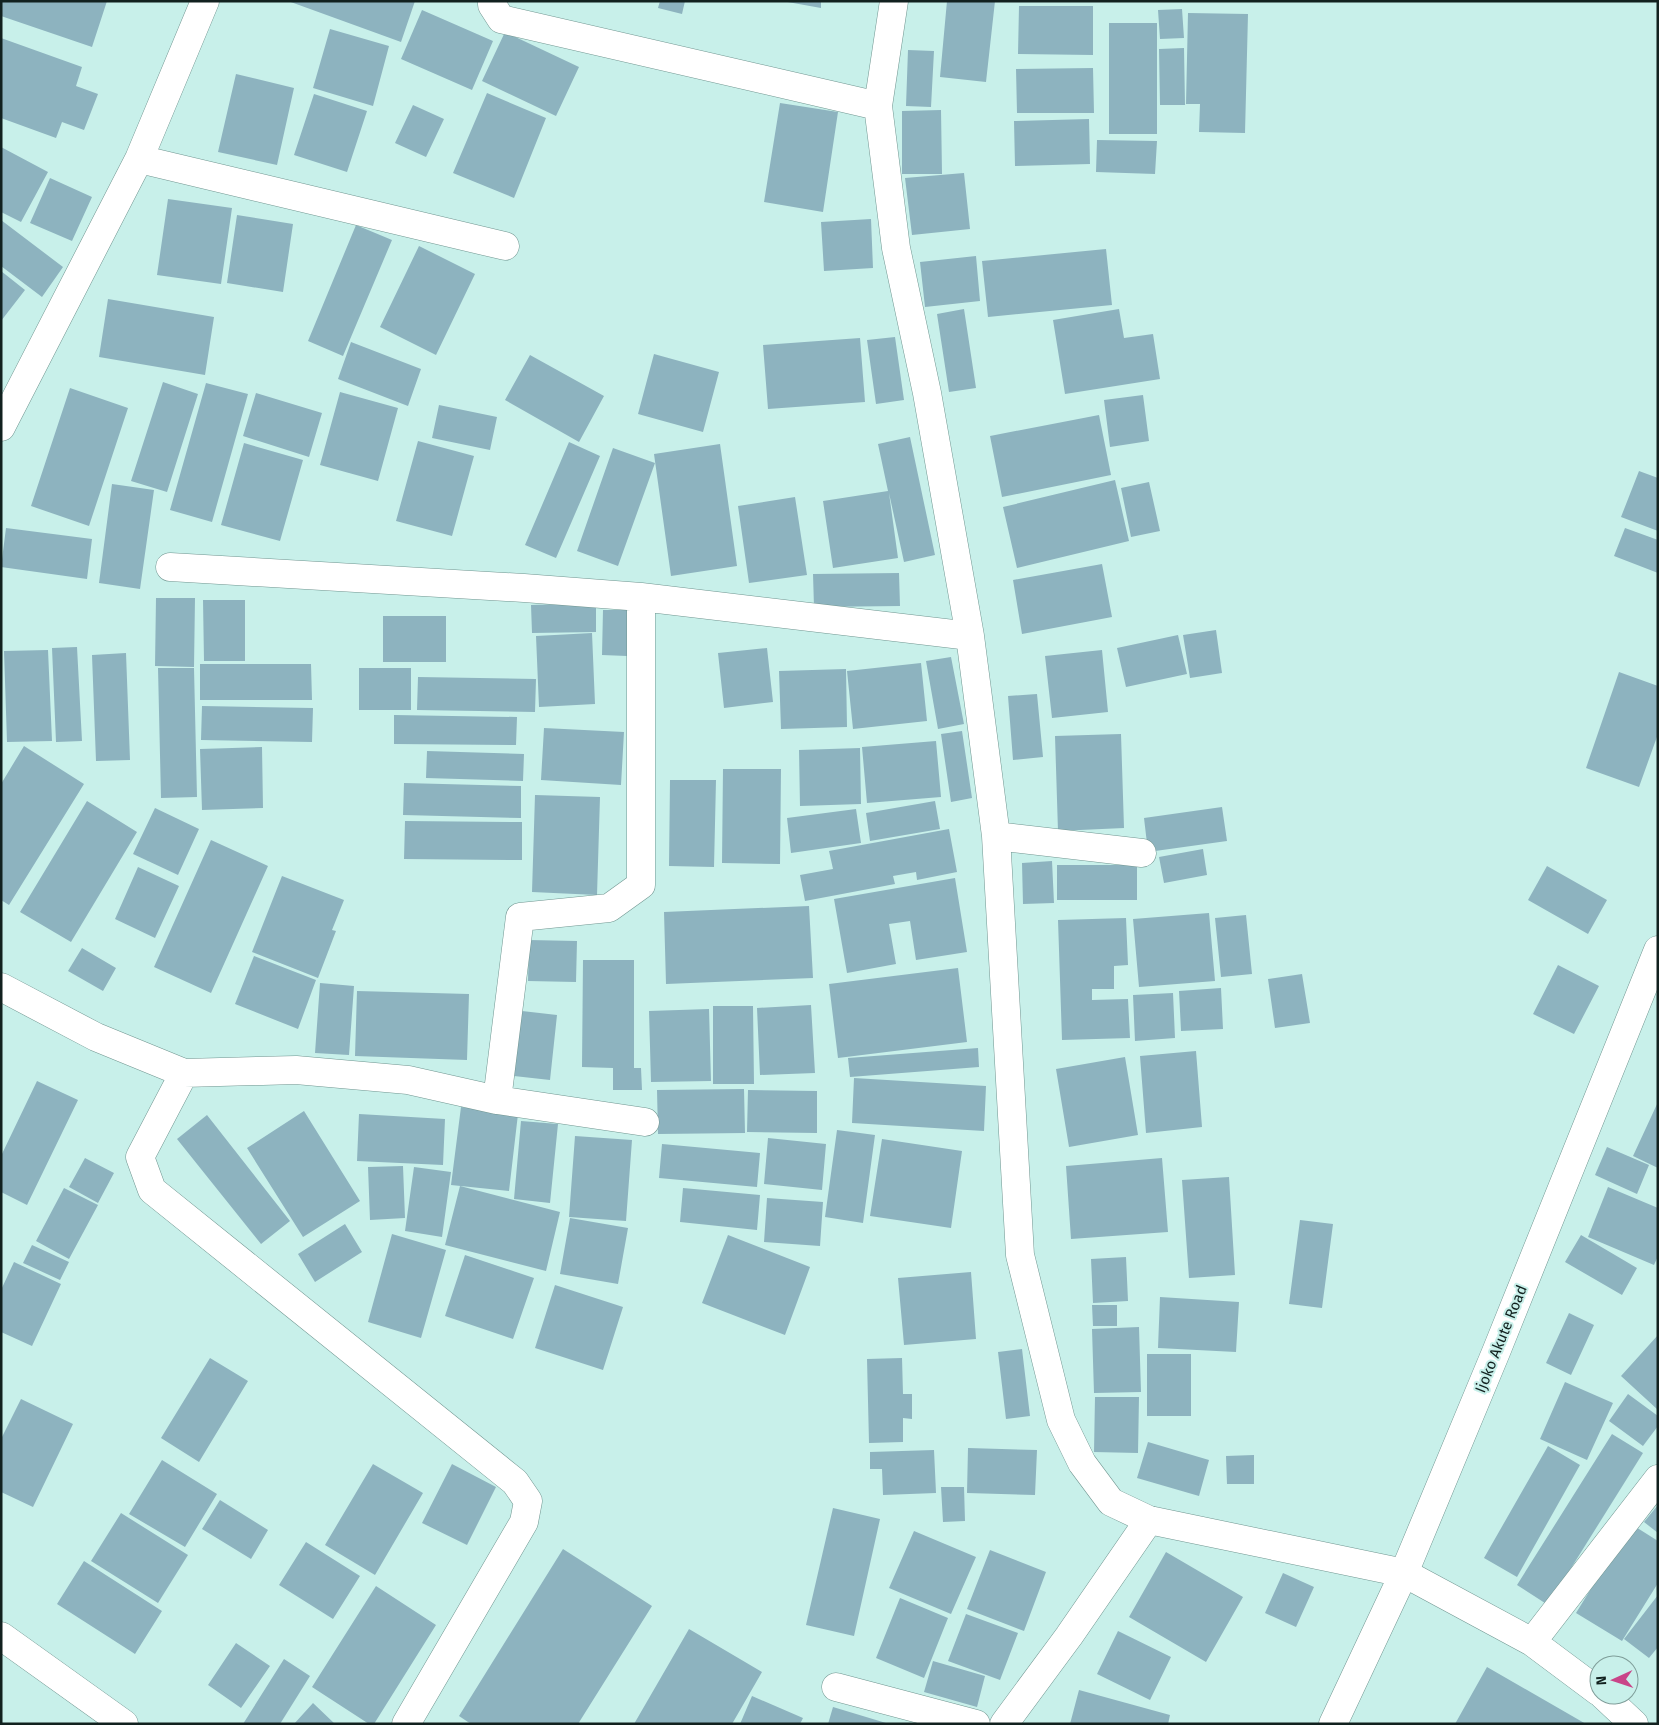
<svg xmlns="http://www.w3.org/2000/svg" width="1659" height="1725" font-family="'Fira Sans',sans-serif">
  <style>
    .building { fill: #8db3bf }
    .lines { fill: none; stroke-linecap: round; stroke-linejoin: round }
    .minor-casing { stroke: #719691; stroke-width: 29 }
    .major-casing { stroke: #719691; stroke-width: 29 }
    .minor { stroke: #fff; stroke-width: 28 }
    .major { stroke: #fff; stroke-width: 28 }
    .labels { text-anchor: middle; stroke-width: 4; stroke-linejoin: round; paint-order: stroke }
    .street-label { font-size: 15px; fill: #12211f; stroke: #c8f0ea }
  </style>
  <rect width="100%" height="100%" fill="#c8f0ea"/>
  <!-- building -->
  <path class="building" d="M1 1H107L92 47 1 16Z
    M288 1H415L401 42Z
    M660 1H685L682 14 658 8Z
    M782 1H821V8Z
    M947 1H995L986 82 940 77Z
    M1019 6H1093V55L1018 54Z
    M1182 9 1184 38 1160 39 1158 10Z
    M422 10 493 41 472 90 401 59Z
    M1188 13 1248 14 1245 133 1199 132 1200 104H1186Z
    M1109 23H1157V134H1109Z
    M330 29 389 46 373 106 313 88Z
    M505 32 579 67 556 116 482 81Z
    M1 38 82 67 76 86 98 94 84 130 62 122 56 138 1 118Z
    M1184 48 1185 105H1160L1159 49Z
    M908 50 934 51 931 107 906 106Z
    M1093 68 1094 113H1017L1016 69Z
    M236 74 294 88 277 165 218 152Z
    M487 93 546 118 514 198 453 173Z
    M314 94 367 111 347 172 294 155Z
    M780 103 838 112 823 212 764 202Z
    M413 105 444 119 426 157 395 143Z
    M941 110 942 174H902V111Z
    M1089 119 1090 164 1015 166 1014 121Z
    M1097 140 1157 141 1155 174 1096 172Z
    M1 147 48 172 21 222 1 212Z
    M964 173 970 229 912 235 905 178Z
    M50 178 92 197 72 241 30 223Z
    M168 199 232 208 221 284 157 275Z
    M237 215 293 224 283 292 227 283Z
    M871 219 873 268 824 271 821 222Z
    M1 220 63 267 42 297 1 266Z
    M356 225 392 240 343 356 308 341Z
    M419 246 475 274 436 355 380 327Z
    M1106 249 1112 305 988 317 982 261Z
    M976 256 980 301 925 307 920 262Z
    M1 271 25 290 1 321Z
    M108 299 214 317 205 375 99 357Z
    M964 309 976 388 949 392 937 314Z
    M1119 309 1124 338 1153 334 1160 379 1065 394 1053 320Z
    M895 337 904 400 876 404 867 340Z
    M860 338 865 402 768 409 763 345Z
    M351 342 421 369 408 406 338 379Z
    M654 354 719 372 703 432 638 414Z
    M530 355 604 396 579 442 505 400Z
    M163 382 198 394 167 492 131 481Z
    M206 383 248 394 212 522 170 510Z
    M70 388 128 408 89 526 31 506Z
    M340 392 398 408 378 481 320 465Z
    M256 393 322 413 309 457 243 436Z
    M1143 395 1149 441 1110 447 1104 400Z
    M439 405 497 417 490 450 432 438Z
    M1099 415 1111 475 1002 497 990 436Z
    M910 437 935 555 904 562 889 493 898 558 833 568 823 501 888 491 878 444Z
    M418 441 474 456 452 536 396 521Z
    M569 442 600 456 556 558 525 545Z
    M244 443 303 460 280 541 221 525Z
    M720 444 737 566 671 576 654 454Z
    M613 448 655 463 618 566 577 551Z
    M1639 471 1658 478V531L1621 517Z
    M1115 480 1129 541 1017 568 1003 507Z
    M1149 482 1160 531 1131 537 1121 488Z
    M112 484 154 490 140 589 99 583Z
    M795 497 807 575 749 583 738 506Z
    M6 528 92 539 87 579 1 567Z
    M1625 528 1658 540V573L1614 556Z
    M1102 564 1112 617 1022 634 1013 580Z
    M899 573 900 606 814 607 813 574Z
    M156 598H195L194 667 155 666Z
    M203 600H245V661H204Z
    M596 603V632L532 633 531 605Z
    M603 610H627V656L602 655Z
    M383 616H446V662H383Z
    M1216 630 1222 673 1190 678 1183 635Z
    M592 633 595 704 539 707 536 636Z
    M1178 635 1187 674 1126 687 1117 648Z
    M77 647 82 741 56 742 52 648Z
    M767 648 773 702 724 708 718 653Z
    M48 650 52 741 7 742 4 651Z
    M1102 650 1108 712 1052 718 1045 656Z
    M126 653 130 760 96 761 92 655Z
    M951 657 964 724 938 729 926 661Z
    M921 663 927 721 853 729 847 671Z
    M200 664H311L312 700H200Z
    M158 668H194L197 797 161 798Z
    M359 668H411V710H359Z
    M846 669 847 727 781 729 779 671Z
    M1619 672 1658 686V734L1639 787 1586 768Z
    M418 677 536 679 535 712 417 710Z
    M1037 694 1043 757 1013 760 1008 696Z
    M202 706 313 708 312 742 201 740Z
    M394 715 517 717 516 745 394 744Z
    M544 728 624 732 621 785 541 780Z
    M962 731 972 798 951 802 941 734Z
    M1121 734 1124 828 1058 831 1055 736Z
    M936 741 941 797 867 803 862 747Z
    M24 746 84 784 9 905 1 900V784Z
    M262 747 263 808 202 810 200 749Z
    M860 748 861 804 800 806 799 750Z
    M427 751 524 754 523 781 426 778Z
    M723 769H781L780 864 722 863Z
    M670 780H716L714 867 669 866Z
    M404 783 521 786V818L403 815Z
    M535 795 600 797 597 895 532 892Z
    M87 801 137 832 71 942 20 912Z
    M935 801 940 829 870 841 866 813Z
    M1222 807 1227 841 1148 852 1144 818Z
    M155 808 199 829 178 875 133 854Z
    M856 809 861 843 791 853 787 818Z
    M405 821 522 822V860L404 859Z
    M949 829 957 872 917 880 916 872 893 876 895 884 805 901 800 875 833 869 829 851Z
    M211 840 268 866 211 993 154 967Z
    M1203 849 1207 875 1164 883 1159 857Z
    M1052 861 1054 903 1023 904 1022 863Z
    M1057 865H1137V900H1057Z
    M1547 866 1607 900 1588 934 1528 900Z
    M138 867 179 886 155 938 115 919Z
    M282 876 344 900 332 930 336 931 318 978 252 952Z
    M955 878 967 952 916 960 910 921 889 924 896 964 847 973 834 899Z
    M809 906 813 978 666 984 664 912Z
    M1209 913 1215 981 1139 987 1133 919Z
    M1246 915 1252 974 1221 977 1215 918Z
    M1126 918 1128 965 1114 966V989H1092V1000L1128 999 1130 1038 1062 1040 1058 920Z
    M529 940 577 941 576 982 528 981Z
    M82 948 116 968 103 991 68 971Z
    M254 956 316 980 298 1029 235 1004Z
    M583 960H634V1068H641L642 1090H613V1068L582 1067Z
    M1558 965 1599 986 1574 1034 1533 1014Z
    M958 968 967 1042 838 1058 829 984Z
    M1302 974 1310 1023 1275 1028 1268 979Z
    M320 983 354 986 349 1055 315 1053Z
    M1221 988 1223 1029 1181 1031 1179 991Z
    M357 991 469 994 467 1060 355 1056Z
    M1173 993 1175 1038 1135 1041 1133 995Z
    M811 1005 815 1073 760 1075 757 1008Z
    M713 1006H753L754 1084H713Z
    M709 1009 711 1081 651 1082 649 1011Z
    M522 1011 557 1015 550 1080 514 1076Z
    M978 1048 979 1067 850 1077 848 1058Z
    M1196 1051 1202 1127 1146 1133 1140 1056Z
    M1125 1057 1138 1135 1069 1147 1056 1069Z
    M854 1078 986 1086 984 1131 852 1123Z
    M37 1081 78 1100 27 1205 1 1192V1156Z
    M744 1089 745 1133 658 1134 657 1090Z
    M748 1090 817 1091V1133L747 1132Z
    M1658 1102V1168L1633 1156Z
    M461 1107 518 1114 509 1191 451 1185Z
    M304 1111 360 1201 303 1237 247 1148Z
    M359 1114 445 1119 443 1165 357 1161Z
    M207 1115 290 1221 261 1244 177 1139Z
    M521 1121 558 1124 550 1203 514 1199Z
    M837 1130 875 1135 863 1223 825 1217Z
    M575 1136 632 1140 626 1221 569 1217Z
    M768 1138 826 1144 822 1190 764 1184Z
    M882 1139 962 1151 951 1228 870 1216Z
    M662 1144 760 1153 757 1187 659 1178Z
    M1607 1147 1649 1165 1637 1194 1595 1175Z
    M85 1158 114 1173 98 1203 69 1187Z
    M1162 1158 1168 1232 1071 1239 1066 1166Z
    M403 1166 405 1218 370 1220 368 1167Z
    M414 1167 451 1172 442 1237 405 1231Z
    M1229 1177 1235 1275 1189 1278 1182 1180Z
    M460 1186 560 1212 546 1271 445 1245Z
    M1608 1187 1658 1208V1256L1654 1265 1588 1237Z
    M64 1188 98 1205 69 1259 36 1241Z
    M683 1188 760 1195 757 1230 680 1222Z
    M767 1198 823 1202 820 1246 764 1242Z
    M570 1218 628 1228 618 1284 560 1274Z
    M1300 1220 1333 1224 1322 1308 1289 1304Z
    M345 1224 362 1252 315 1282 298 1254Z
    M392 1234 446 1250 421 1338 368 1322Z
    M728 1235 810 1267 785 1335 702 1303Z
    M1581 1235 1637 1268 1622 1295 1565 1262Z
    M32 1245 69 1262 60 1280 23 1263Z
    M465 1255 534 1278 513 1339 445 1316Z
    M1126 1257 1128 1301 1093 1303 1091 1259Z
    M14 1262 61 1284 32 1346 1 1332V1290Z
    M971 1272 976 1339 904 1345 898 1278Z
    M555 1285 623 1307 603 1370 535 1348Z
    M1160 1297 1239 1302 1236 1352 1158 1348Z
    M1092 1305H1117V1326H1093Z
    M1569 1313 1594 1325 1571 1375 1546 1363Z
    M1139 1327 1141 1392 1094 1393 1092 1329Z
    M1658 1335V1410L1621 1376Z
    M1022 1349 1030 1416 1006 1419 998 1352Z
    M1147 1354H1191V1416H1147Z
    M210 1358 248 1381 199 1462 161 1438Z
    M902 1358 903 1394H912V1419L903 1418V1442L869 1443 867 1359Z
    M1565 1382 1613 1403 1587 1460 1540 1439Z
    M1628 1394 1658 1416V1426L1643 1446 1609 1421Z
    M1095 1397H1139L1138 1453 1094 1452Z
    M21 1399 73 1424 33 1507 1 1492V1439Z
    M1612 1434 1643 1453 1548 1605 1517 1585Z
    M1148 1442 1209 1460 1199 1496 1137 1478Z
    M1548 1446 1580 1465 1517 1577 1484 1558Z
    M968 1448 1037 1450 1035 1495 967 1493Z
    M934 1450 936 1493 883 1495 882 1469H870V1452Z
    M1254 1455V1484H1227L1226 1456Z
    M162 1460 217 1494 185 1547 129 1514Z
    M373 1464 423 1493 375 1575 325 1545Z
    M452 1464 496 1487 467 1545 422 1523Z
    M941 1487H964L965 1521 943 1522Z
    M220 1500 268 1530 251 1559 202 1529Z
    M1658 1505V1533L1644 1522Z
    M833 1508 880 1519 854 1636 806 1625Z
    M121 1513 188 1555 158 1603 91 1561Z
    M1631 1524 1658 1541V1583L1622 1641 1576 1613Z
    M914 1531 976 1557 951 1614 889 1588Z
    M306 1542 360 1576 333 1619 279 1585Z
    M563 1549 652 1606 578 1724H471L459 1716Z
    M990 1550 1046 1572 1024 1631 967 1609Z
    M1166 1552 1243 1597 1206 1662 1129 1617Z
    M84 1561 162 1611 135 1654 57 1604Z
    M1283 1573 1314 1587 1296 1627 1265 1613Z
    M376 1586 436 1625 374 1724H369L312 1687Z
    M1658 1595V1647L1649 1658 1624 1639Z
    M900 1598 948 1618 924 1678 876 1658Z
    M966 1614 1018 1633 1000 1680 948 1661Z
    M689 1629 762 1672 732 1724H634Z
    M1118 1631 1171 1657 1150 1700 1097 1674Z
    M236 1643 270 1666 241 1708 208 1685Z
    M284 1659 310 1676 280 1724H243Z
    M933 1661 985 1676 977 1707 924 1692Z
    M1487 1667 1586 1724H1455Z
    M1079 1690 1170 1715 1168 1724H1070Z
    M752 1696 803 1718 800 1724H740Z
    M313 1703 335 1724H294Z
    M833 1707 886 1723V1724H828Z"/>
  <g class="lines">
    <!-- minor casing -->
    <g class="minor-casing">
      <path id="minor" d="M492 1V5L501 19 878 106
        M894 1 878 106 896 248 927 393 970 636 996 836 1020 1255 1061 1420 1082 1463 1111 1502 1149 1520 1404 1573 1532 1642 1599 1692
        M139 159 505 246
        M1 427 139 159 205 1
        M170 567 524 588 641 597 970 636
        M996 836 1142 853
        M1 987 96 1037 184 1073 296 1070 408 1080 497 1100 645 1122
        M184 1073 140 1157 152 1190 515 1482 528 1501 524 1522 406 1724
        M497 1100 520 917 609 908 641 885V597
        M1532 1642 1658 1479
        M836 1687 976 1724
        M1603 1695 1634 1724
        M1004 1724 1069 1636 1149 1520"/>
    </g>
    <!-- major casing -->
    <g class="major-casing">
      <path id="major" d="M1 1636 124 1724
        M1333 1724 1404 1573 1496 1352 1658 950"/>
    </g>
    <!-- minor -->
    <use href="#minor" class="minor"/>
    <!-- major -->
    <use href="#major" class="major"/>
  </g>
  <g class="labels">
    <!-- street labels -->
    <g class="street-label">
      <text transform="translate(1501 1339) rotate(-68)" y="5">Ijoko Akute Road</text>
    </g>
  </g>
  <!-- border -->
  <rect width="1659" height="1725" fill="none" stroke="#12211f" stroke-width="5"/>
  <!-- north arrow -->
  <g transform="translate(1614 1680) rotate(267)"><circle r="24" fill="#c8f0ea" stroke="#7f9d99"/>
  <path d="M0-4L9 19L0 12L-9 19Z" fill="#c94488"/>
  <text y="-8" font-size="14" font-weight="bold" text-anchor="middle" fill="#12211f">N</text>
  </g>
</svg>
